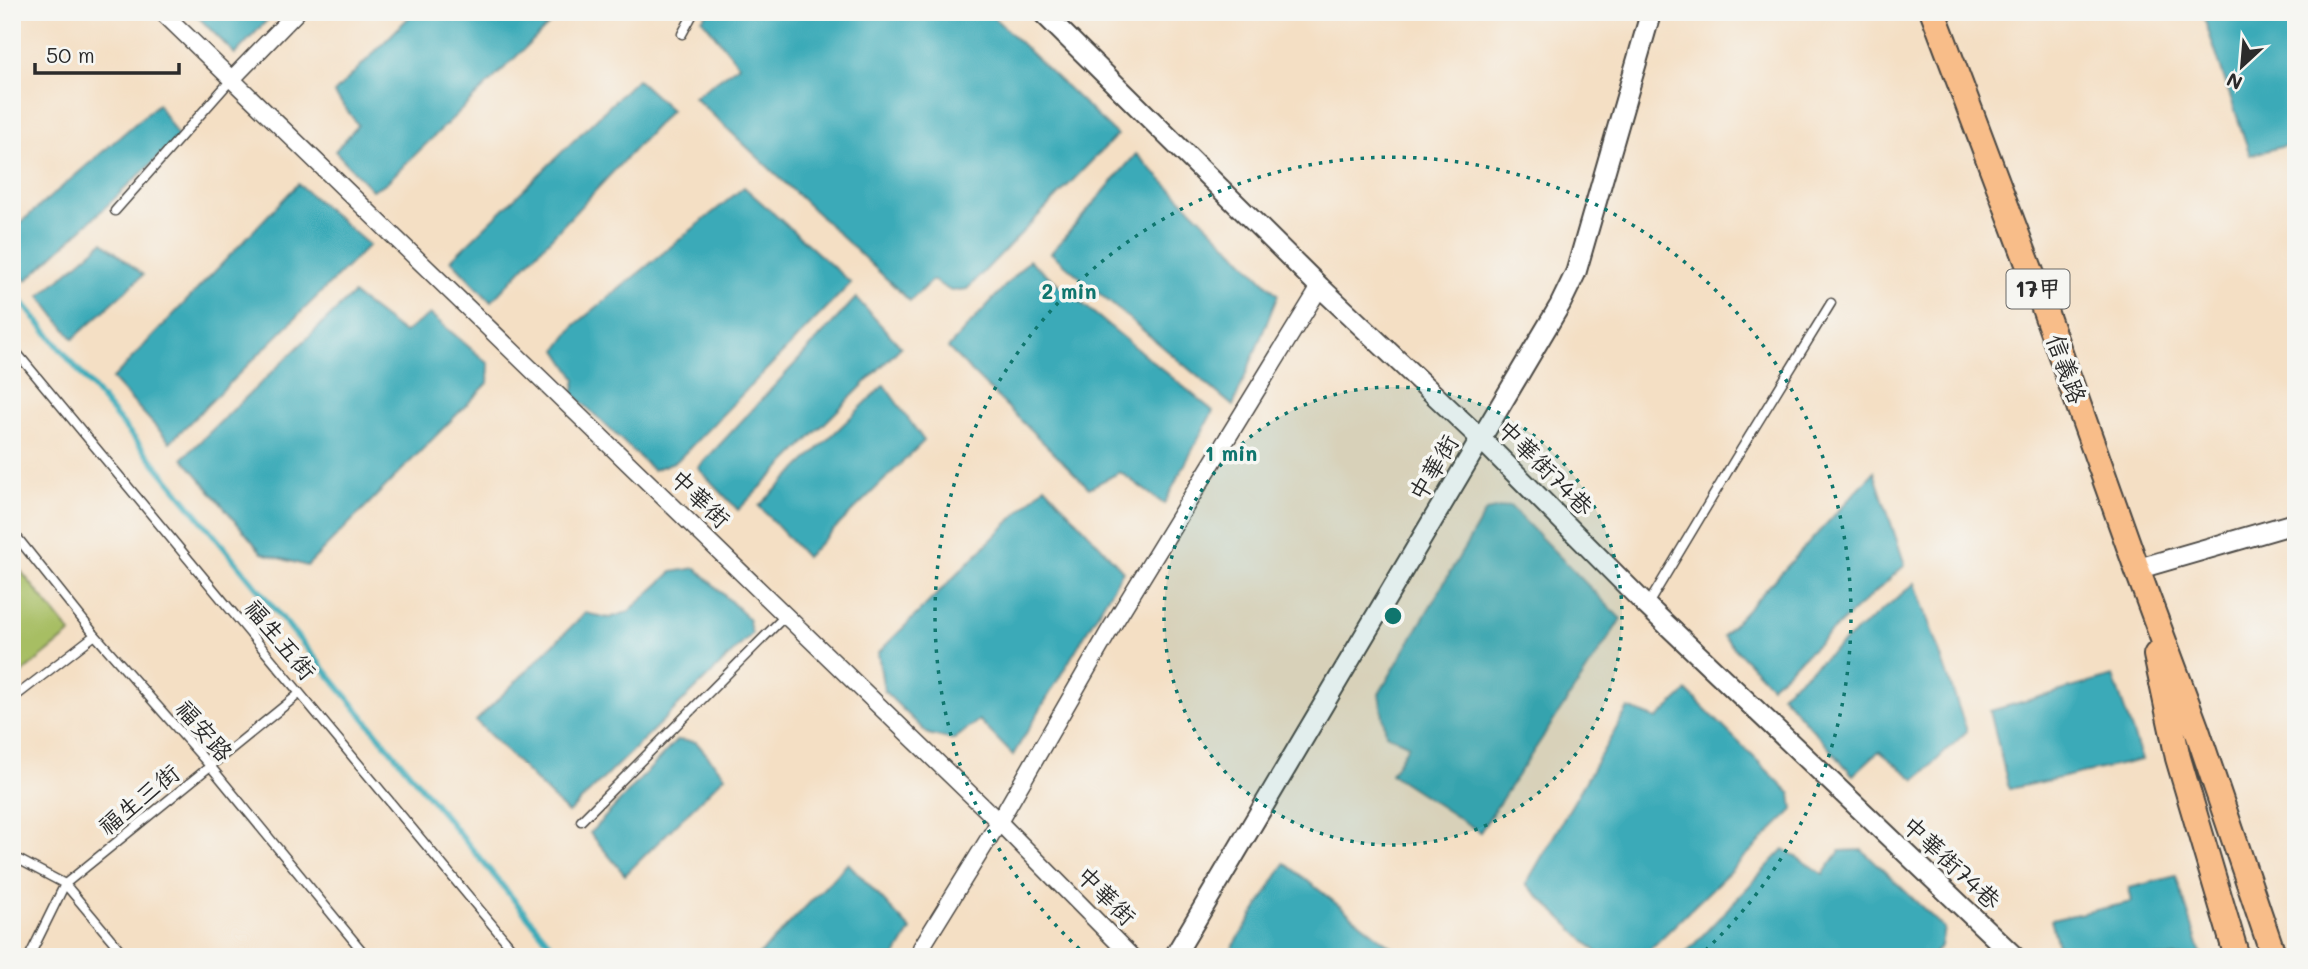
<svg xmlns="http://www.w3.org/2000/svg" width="2308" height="969" font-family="Mali,'LXGW WenKai TC',sans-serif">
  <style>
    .green { fill: #a7be64; stroke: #697448; stroke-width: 2 }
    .water { fill: #3aaab8; stroke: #326a72; stroke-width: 2 }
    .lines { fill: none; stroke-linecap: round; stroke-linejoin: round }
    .stream { stroke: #3aaab8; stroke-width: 6 }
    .service-casing { stroke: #494642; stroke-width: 11 }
    .minor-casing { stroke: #494642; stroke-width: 19 }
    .tertiary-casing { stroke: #494642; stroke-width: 23 }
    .primary-casing { stroke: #494642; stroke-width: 28 }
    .service { stroke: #fff; stroke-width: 8 }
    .minor { stroke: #fff; stroke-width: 16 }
    .tertiary { stroke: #fff; stroke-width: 19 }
    .primary { stroke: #f8bd89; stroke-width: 24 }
    .ring { fill: none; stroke: #0f766e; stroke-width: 3.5; stroke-dasharray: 3.5 7 }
    .labels { text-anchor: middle; stroke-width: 7; stroke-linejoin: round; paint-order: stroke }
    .shield { fill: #f6f6f2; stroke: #686867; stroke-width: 2 }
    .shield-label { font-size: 23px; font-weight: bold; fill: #2b2b2b }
    .street-label { font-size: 24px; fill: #2b2b2b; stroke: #f6f6f2 }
    .centre { fill: #0f766e; stroke: #f6f6f2; stroke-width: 3.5 }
    .ring-label { font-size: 21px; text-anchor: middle; font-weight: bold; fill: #0f766e; stroke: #f6f6f2; stroke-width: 7; stroke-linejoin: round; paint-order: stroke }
  </style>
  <rect width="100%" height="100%" fill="#f6f6f2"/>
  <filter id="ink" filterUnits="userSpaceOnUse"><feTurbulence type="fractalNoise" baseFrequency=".0143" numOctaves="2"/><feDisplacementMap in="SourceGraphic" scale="14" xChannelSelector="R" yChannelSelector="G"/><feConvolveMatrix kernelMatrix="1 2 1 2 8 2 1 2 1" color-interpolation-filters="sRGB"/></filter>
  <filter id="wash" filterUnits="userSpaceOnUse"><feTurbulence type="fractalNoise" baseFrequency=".00686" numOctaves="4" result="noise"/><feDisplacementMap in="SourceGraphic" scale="28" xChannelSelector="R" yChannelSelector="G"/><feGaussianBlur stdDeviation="1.57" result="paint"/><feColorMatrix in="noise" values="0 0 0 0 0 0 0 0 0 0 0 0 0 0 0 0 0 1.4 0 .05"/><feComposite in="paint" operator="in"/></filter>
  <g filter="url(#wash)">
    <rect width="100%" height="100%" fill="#f4dfc4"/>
    <!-- green -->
    <path class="green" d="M12 560 71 633 12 681Z"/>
    <!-- water -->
    <path class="water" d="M193 12H275L235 54Z
      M414 12H555L556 18 386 183 372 190 335 151 358 125 334 93Z
      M709 12H988L1117 135 967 289 951 291 932 280 910 301 694 97 739 65 702 19Z
      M2202 12H2296V143L2250 155Z
      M637 79 671 110 491 302 451 260Z
      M158 104 179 138 26 281 12 266V230Z
      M1136 154 1278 295 1233 406 1051 253Z
      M298 184 369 245 170 442 112 379Z
      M744 187 851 283 677 461 653 470 573 394 576 379 557 350 575 325Z
      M103 242 143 275 73 339 40 296Z
      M1029 260 1213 411 1164 504 1120 472 1089 488 948 348Z
      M353 294 404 333 430 314 489 364 488 383 307 566 262 553 183 458Z
      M856 298 901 347 738 510 698 468Z
      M884 385 924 441 806 557 759 506Z
      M1874 472 1905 565 1771 686 1723 636Z
      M1045 486 1123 571 1013 755 979 720 953 740 928 734 884 691 878 653Z
      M1510 506 1621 619 1480 832 1391 774 1409 745 1386 734 1379 694 1486 511Z
      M696 568 748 618 752 634 568 813 476 721 585 613 609 618 628 612 672 572Z
      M1915 583 1967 731 1916 780 1879 751 1853 775 1781 694Z
      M2113 676 2142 760 2009 789 1990 711Z
      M1687 691 1791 794 1793 810 1642 957H1602L1526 884 1628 708 1657 719Z
      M677 740 696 742 725 776 625 875 590 833Z
      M1784 849 1823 874 1840 851 1862 850 1944 928 1941 946 1931 957H1682Z
      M848 863 911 930 895 957H757Z
      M1285 863 1404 957H1236L1230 952Z
      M2176 876 2202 957H2061L2051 920 2132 902 2129 888Z"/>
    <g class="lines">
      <!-- stream -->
      <path class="stream" d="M12 290 561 957"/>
    </g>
  </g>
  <g filter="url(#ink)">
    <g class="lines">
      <!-- service casing -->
      <g class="service-casing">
        <path id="service" d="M682 34 694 12
          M115 211 231 80
          M12 347 519 957
          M12 531 95 635 211 767 367 957
          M1647 606 1734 461 1831 303
          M12 699 95 635
          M581 821 785 616
          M12 856 65 884 126 957
          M29 957 65 884 299 694"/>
      </g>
      <!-- minor casing -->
      <g class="minor-casing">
        <path id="minor" d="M162 12 999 822 1132 957
          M231 80 297 12
          M921 948 999 822 1108 633 1320 287"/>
      </g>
      <!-- tertiary casing -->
      <g class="tertiary-casing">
        <path id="tertiary" d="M1042 12 1320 287 1480 438 1647 606 2015 957
          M2137 569 2296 523
          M1174 957 1560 305 1576 272 1651 12"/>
      </g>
      <!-- primary casing -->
      <g class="primary-casing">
        <path id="primary" d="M1933 12 2030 269 2137 569 2198 733 2274 957
          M2156 655 2178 758 2237 957"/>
      </g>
      <!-- service -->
      <use href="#service" class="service"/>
      <!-- minor -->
      <use href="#minor" class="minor"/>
      <!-- tertiary -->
      <use href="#tertiary" class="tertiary"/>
      <!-- primary -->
      <use href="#primary" class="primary"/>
    </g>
  </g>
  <!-- distance rings -->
  <circle cx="1393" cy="616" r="229" fill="#0f766e" fill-opacity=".12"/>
  <g class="ring">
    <circle cx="1393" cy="616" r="229"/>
    <path d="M1087 956A458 458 0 1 1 1699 956"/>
  </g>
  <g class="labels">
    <!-- shield labels -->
    <rect class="shield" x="2006.5" y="269.5" width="63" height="39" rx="5"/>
    <g class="shield-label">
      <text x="2038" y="297">17甲</text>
    </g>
    <!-- street labels -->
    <g class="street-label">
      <text transform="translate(2066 369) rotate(70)" y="8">信義路</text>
      <text transform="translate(1434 468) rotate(-59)" y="8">中華街</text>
      <text transform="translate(1545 468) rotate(45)" y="8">中華街74巷</text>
      <text transform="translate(700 499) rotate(44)" y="8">中華街</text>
      <text transform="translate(280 640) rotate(50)" y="8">福生五街</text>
      <text transform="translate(204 731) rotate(49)" y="8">福安路</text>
      <text transform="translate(139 800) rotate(-39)" y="8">福生三街</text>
      <text transform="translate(1951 863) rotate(43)" y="8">中華街74巷</text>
      <text transform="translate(1106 896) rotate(45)" y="8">中華街</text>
    </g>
  </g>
  <circle cx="1393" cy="616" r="10" class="centre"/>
  <g class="ring-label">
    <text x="1069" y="299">2 min</text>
    <text x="1231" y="461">1 min</text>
  </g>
  <!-- margin -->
  <rect width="2308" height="969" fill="none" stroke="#f6f6f2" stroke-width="42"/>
  <!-- north arrow -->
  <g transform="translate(2242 66) rotate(206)" stroke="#f6f6f2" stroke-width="5" paint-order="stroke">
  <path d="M0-5L12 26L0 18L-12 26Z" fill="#2b2b2b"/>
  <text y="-10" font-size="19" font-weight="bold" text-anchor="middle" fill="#2b2b2b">N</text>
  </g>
  <!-- scale -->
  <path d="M35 63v10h144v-10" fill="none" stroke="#2b2b2b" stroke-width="3.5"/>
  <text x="46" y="63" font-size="21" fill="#2b2b2b" stroke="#f6f6f2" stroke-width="5" paint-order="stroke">50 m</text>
</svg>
